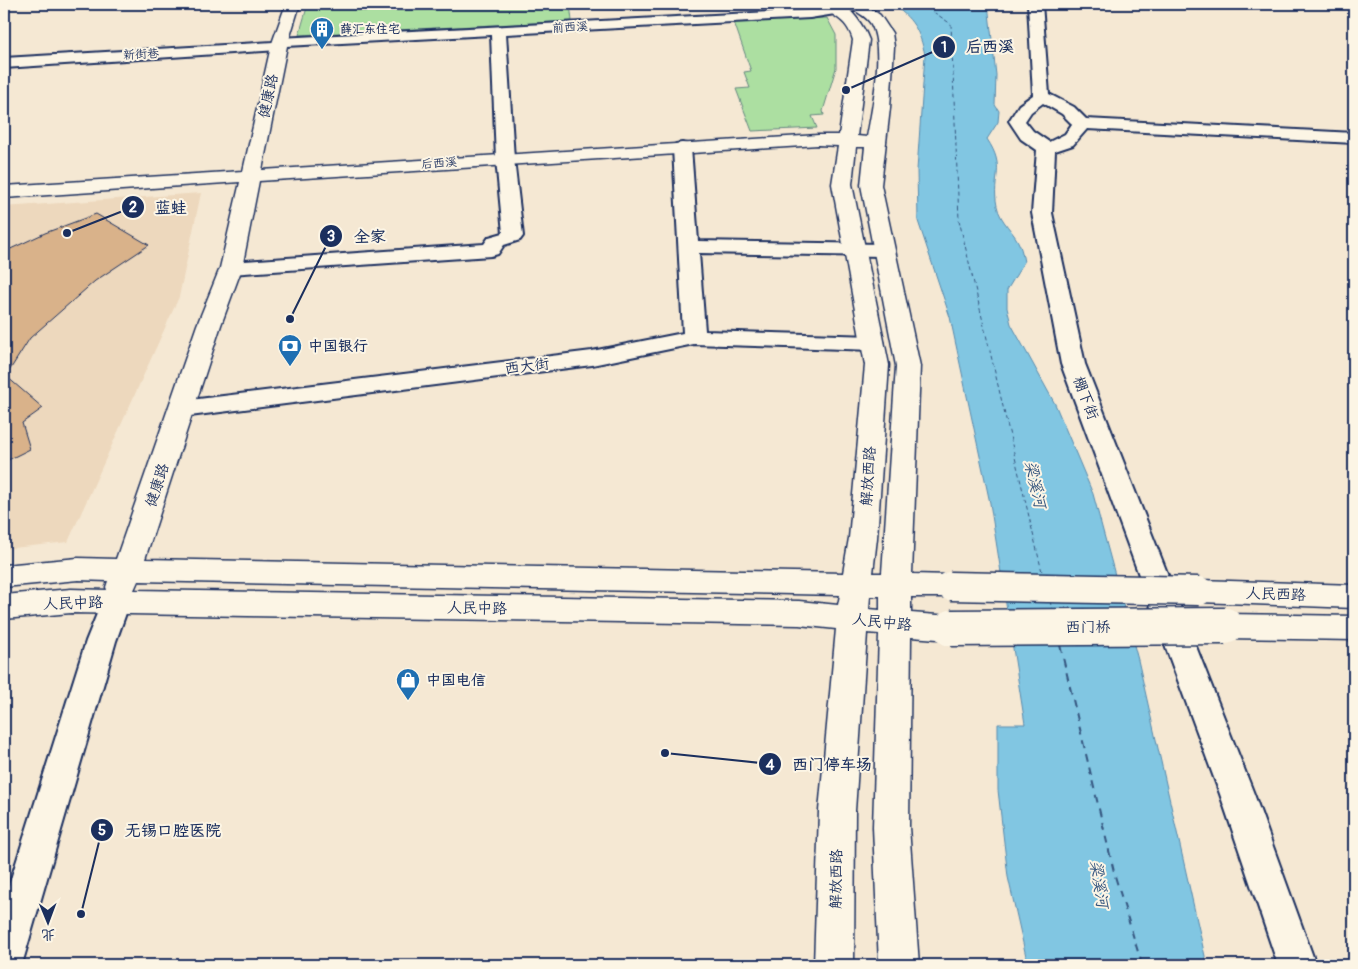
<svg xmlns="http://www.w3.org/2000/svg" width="1358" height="969" font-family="Pangolin,'LXGW WenKai TC',sans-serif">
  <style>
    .built { fill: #edd8bd }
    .green { fill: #acdfa1; stroke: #648780 }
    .water { fill: #81c6e2; stroke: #588aad }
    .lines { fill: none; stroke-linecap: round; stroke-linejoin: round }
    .ferry-far1 { stroke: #34557f; stroke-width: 1; stroke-dasharray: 4 3; stroke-linecap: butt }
    .ferry { stroke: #34557f; stroke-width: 2; stroke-dasharray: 8 6; stroke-linecap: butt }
    .building { fill: #d9b28a; stroke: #1b2f5e }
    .street-casing { stroke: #1b2f5e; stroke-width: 4 }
    .secondary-casing { stroke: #1b2f5e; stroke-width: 3 }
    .street { fill: #fcf5e5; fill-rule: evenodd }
    .secondary { fill: #fcf5e5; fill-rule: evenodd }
    .secondary-bridge-far1-casing { stroke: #1b2f5e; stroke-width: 31; stroke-linecap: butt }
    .secondary-bridge-casing { stroke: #1b2f5e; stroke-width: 39; stroke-linecap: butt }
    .secondary-bridge-far1 { stroke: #fcf5e5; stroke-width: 28 }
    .secondary-bridge { stroke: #fcf5e5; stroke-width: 36 }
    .labels { text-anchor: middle; stroke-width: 4; stroke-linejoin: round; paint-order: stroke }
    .far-street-label { font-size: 12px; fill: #1b2f5e; stroke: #fcf5e5 }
    .far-poi-label { font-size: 12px; font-weight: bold; fill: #1b2f5e; stroke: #fcf5e5; text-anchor: start }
    .street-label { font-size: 15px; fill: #1b2f5e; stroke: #fcf5e5 }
    .poi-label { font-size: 15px; font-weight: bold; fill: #1b2f5e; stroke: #fcf5e5; text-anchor: start }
    .water-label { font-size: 16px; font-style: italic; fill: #34557f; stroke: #fcf5e5 }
    .leader { fill: none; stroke: #1b2f5e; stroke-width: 2 }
    .callout-dot { fill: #1b2f5e; stroke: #fcf5e5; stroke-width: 2 }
    .mark-label { font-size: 15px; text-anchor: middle; font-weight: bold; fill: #fff }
    .callout-label { font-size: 16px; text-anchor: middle; font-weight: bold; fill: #1b2f5e; stroke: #fcf5e5; stroke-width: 4; stroke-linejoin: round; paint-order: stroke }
  </style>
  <rect width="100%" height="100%" fill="#f5e8d3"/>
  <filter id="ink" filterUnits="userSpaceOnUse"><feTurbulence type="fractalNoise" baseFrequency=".02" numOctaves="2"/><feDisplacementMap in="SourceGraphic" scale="10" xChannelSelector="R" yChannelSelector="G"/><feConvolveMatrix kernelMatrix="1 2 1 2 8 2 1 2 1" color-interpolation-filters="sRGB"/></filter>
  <g filter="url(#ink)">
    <!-- built -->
    <path class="built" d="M201 193 179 297 68 542 4 549V207Z"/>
    <!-- green -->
    <path class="green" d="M308 4H364L362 11 450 9 451 4H570L572 21 299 35Z
      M827 18 836 35V68L823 111 824 115 812 116 817 128 752 131 736 89 750 88 744 72 751 71 734 22Z"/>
    <!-- water -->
    <path class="water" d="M891 4H988L996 75 995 105 999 111 998 122 987 139C1007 169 991 177 997 206 1000 222 1015 232 1020 246 1022 251 1023 257 1024 262L1007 290V308L1011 324 1055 404 1093 494 1138 660 1207 965H1028L1008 877 998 790V724H1025L990 503 959 359 950 317 918 221 917 170 925 55C920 31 912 17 891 4Z"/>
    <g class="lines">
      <!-- ferry-far1 -->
      <path class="ferry-far1" d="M922 4 951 24 959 220 1043 576
        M1050 601 1052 610"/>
      <!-- ferry -->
      <path class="ferry" d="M1060 645 1115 876 1142 965"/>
    </g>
    <!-- building -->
    <path class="building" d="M96 214 149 245 95 281 30 338 6 376 43 408 22 423 30 449 4 462V252L45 233Z"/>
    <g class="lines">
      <!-- street casing -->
      <g class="street-casing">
        <path id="street" d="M848 4H865L867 6 860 10 810 18 506 34 514 159 523 236 520 240 504 245 498 254 491 256 231 274 224 272 221 268 224 264 231 262 484 244 489 237 503 233 496 159 491 35 286 46 284 49 279 50 4 68V58L273 42 275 39 280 38 810 10Z
          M1028 4H1042L1049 94 1074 107 1086 119 1354 133V143L1087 129 1073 145 1055 151 1052 213 1085 364 1254 794 1316 965H1278L1220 794 1061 364 1032 213 1037 150 1021 139 1009 121 1019 105 1033 95ZM1043 103 1062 114 1072 124 1065 134 1049 142 1033 131 1025 121 1031 112Z
          M682 143 688 144 691 148 698 241 883 244 890 246 893 250 890 254 883 256 699 253 705 331 873 336 881 338 884 343 881 348 873 350 694 344 592 365 182 417 173 414 170 409 173 404 182 401 592 351 683 333 673 148 676 144Z
          M115 591 125 594 130 602 116 641 23 961 22 965H4V901L86 641 105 594Z"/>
      </g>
      <!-- secondary casing -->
      <g class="secondary-casing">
        <path id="secondary" d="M286 4H300L287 46 262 170 818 135H839L853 40C846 16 831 18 822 4 827 4 833 3 838 4 852 7 864 27 869 40L857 136 867 137C872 110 885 48 871 24 866 15 854 12 848 4H864L880 15 892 33 894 47 890 108 881 185 920 366 912 574 950 575 961 578 965 586 961 594 950 597H911V613L951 616 962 619 967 628 962 637 951 640 911 637 909 827 919 965H879L873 827 879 634 867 633 855 811 854 965H814L819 811 836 629 799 625 71 613 4 619V595L71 589 107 590 106 587 108 581 78 580 4 587V565L78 558 116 559 197 325 220 268 240 182 4 198V186L243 171 271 46ZM818 145 838 146 832 184 865 365 849 538 843 573 145 559 221 325 242 268 259 181ZM856 147H865L861 185 896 366 882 573H873L877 538 889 365 852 184ZM138 581 840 595 838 605 799 601 134 590ZM870 596H880V610L869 609Z
          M1199 580 1354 585V608L1199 602 1188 599 1184 591 1188 583Z
          M1225 614 1354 616V640L1225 638 1214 635 1209 626 1214 617Z"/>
      </g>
      <!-- street -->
      <use href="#street" class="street"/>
      <!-- secondary -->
      <use href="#secondary" class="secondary"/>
      <!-- secondary-bridge-far1 casing -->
      <g class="secondary-bridge-far1-casing">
        <path id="secondary-bridge-far1" d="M950 586 1199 591
          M1103 627 1225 626"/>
      </g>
      <!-- secondary-bridge casing -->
      <g class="secondary-bridge-casing">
        <path id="secondary-bridge" d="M951 628 1225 626"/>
      </g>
      <!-- secondary-bridge-far1 -->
      <use href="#secondary-bridge-far1" class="secondary-bridge-far1"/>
      <!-- secondary-bridge -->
      <use href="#secondary-bridge" class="secondary-bridge"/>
    </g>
  </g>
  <!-- icons -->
  <defs>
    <g id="building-pin" transform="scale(1.25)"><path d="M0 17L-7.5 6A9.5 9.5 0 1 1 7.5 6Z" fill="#1f6fb2" stroke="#fcf5e5"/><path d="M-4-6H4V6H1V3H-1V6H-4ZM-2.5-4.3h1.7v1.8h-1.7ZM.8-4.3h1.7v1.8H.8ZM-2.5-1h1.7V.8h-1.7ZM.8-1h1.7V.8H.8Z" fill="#fff"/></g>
    <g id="bank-pin" transform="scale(1.25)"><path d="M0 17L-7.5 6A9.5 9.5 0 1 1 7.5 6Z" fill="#1f6fb2" stroke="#fcf5e5"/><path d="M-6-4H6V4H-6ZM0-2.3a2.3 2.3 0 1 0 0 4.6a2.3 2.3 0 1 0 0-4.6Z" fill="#fff"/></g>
    <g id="shop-pin" transform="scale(1.25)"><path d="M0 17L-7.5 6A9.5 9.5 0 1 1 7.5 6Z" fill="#1f6fb2" stroke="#fcf5e5"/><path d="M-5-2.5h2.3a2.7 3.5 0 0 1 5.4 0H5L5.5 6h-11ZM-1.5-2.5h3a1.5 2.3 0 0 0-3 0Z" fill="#fff"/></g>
  </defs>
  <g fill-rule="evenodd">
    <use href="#building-pin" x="322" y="29"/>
    <use href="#bank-pin" x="290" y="346"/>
    <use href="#shop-pin" x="408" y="680"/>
  </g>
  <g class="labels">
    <!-- far-street labels -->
    <g class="far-street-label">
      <text transform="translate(570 27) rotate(-3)" y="4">前西溪</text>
      <text transform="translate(141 54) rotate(-3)" y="4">新街巷</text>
      <text transform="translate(439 163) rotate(-4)" y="4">后西溪</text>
    </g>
    <!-- far-poi labels -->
    <g class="far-poi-label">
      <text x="340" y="33">薛汇东住宅</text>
    </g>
    <!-- street labels -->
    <g class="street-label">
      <text transform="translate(268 96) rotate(-78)" y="5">健康路</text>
      <text transform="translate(527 366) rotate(-7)" y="5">西大街</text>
      <text transform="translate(1086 398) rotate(69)" y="5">棚下街</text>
      <text transform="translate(868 476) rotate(-86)" y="5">解放西路</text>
      <text transform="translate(157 485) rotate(-72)" y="5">健康路</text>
      <text transform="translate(1276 594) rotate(2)" y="5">人民西路</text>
      <text transform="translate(73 603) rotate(-2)" y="5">人民中路</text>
      <text transform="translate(477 608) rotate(1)" y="5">人民中路</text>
      <text transform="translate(882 622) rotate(6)" y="5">人民中路</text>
      <text x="1088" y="632">西门桥</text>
      <text transform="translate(836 879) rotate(-89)" y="5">解放西路</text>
    </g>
    <!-- poi labels -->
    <g class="poi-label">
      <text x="308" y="351">中国银行</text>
      <text x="426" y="685">中国电信</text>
    </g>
    <!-- water labels -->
    <g class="water-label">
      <text transform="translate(1036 484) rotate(77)" y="6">梁溪河</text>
      <text transform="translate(1100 884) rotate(81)" y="6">梁溪河</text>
    </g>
  </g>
  <!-- callouts -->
  <path class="leader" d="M846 90L944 47M67 233L133 207M290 319L331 236M665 753L770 764M81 914L102 830"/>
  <g class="callout-dot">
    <circle cx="846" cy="90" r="5"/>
    <circle cx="67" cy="233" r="5"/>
    <circle cx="290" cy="319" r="5"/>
    <circle cx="665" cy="753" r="5"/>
    <circle cx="81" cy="914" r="5"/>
    <circle cx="944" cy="47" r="12"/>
    <circle cx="133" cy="207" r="12"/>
    <circle cx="331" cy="236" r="12"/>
    <circle cx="770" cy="764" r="12"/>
    <circle cx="102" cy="830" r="12"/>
  </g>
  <g class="mark-label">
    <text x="944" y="52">1</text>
    <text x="133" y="212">2</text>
    <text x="331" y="241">3</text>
    <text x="770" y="770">4</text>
    <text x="102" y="835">5</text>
  </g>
  <g class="callout-label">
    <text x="990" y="52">后西溪</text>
    <text x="171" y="213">蓝蛙</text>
    <text x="370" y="242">全家</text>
    <text x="832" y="770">西门停车场</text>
    <text x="173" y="836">无锡口腔医院</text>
  </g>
  <!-- margin -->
  <rect width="1358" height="969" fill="none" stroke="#fcf5e5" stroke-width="20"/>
  <rect x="10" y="10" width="1338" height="949" fill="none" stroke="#1b2f5e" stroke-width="2" filter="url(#ink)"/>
  <!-- north arrow -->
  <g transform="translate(48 922) rotate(179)" stroke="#fcf5e5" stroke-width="4" paint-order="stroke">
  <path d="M0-4L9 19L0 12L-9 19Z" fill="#1b2f5e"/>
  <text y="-8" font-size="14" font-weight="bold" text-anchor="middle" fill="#1b2f5e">北</text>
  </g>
</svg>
